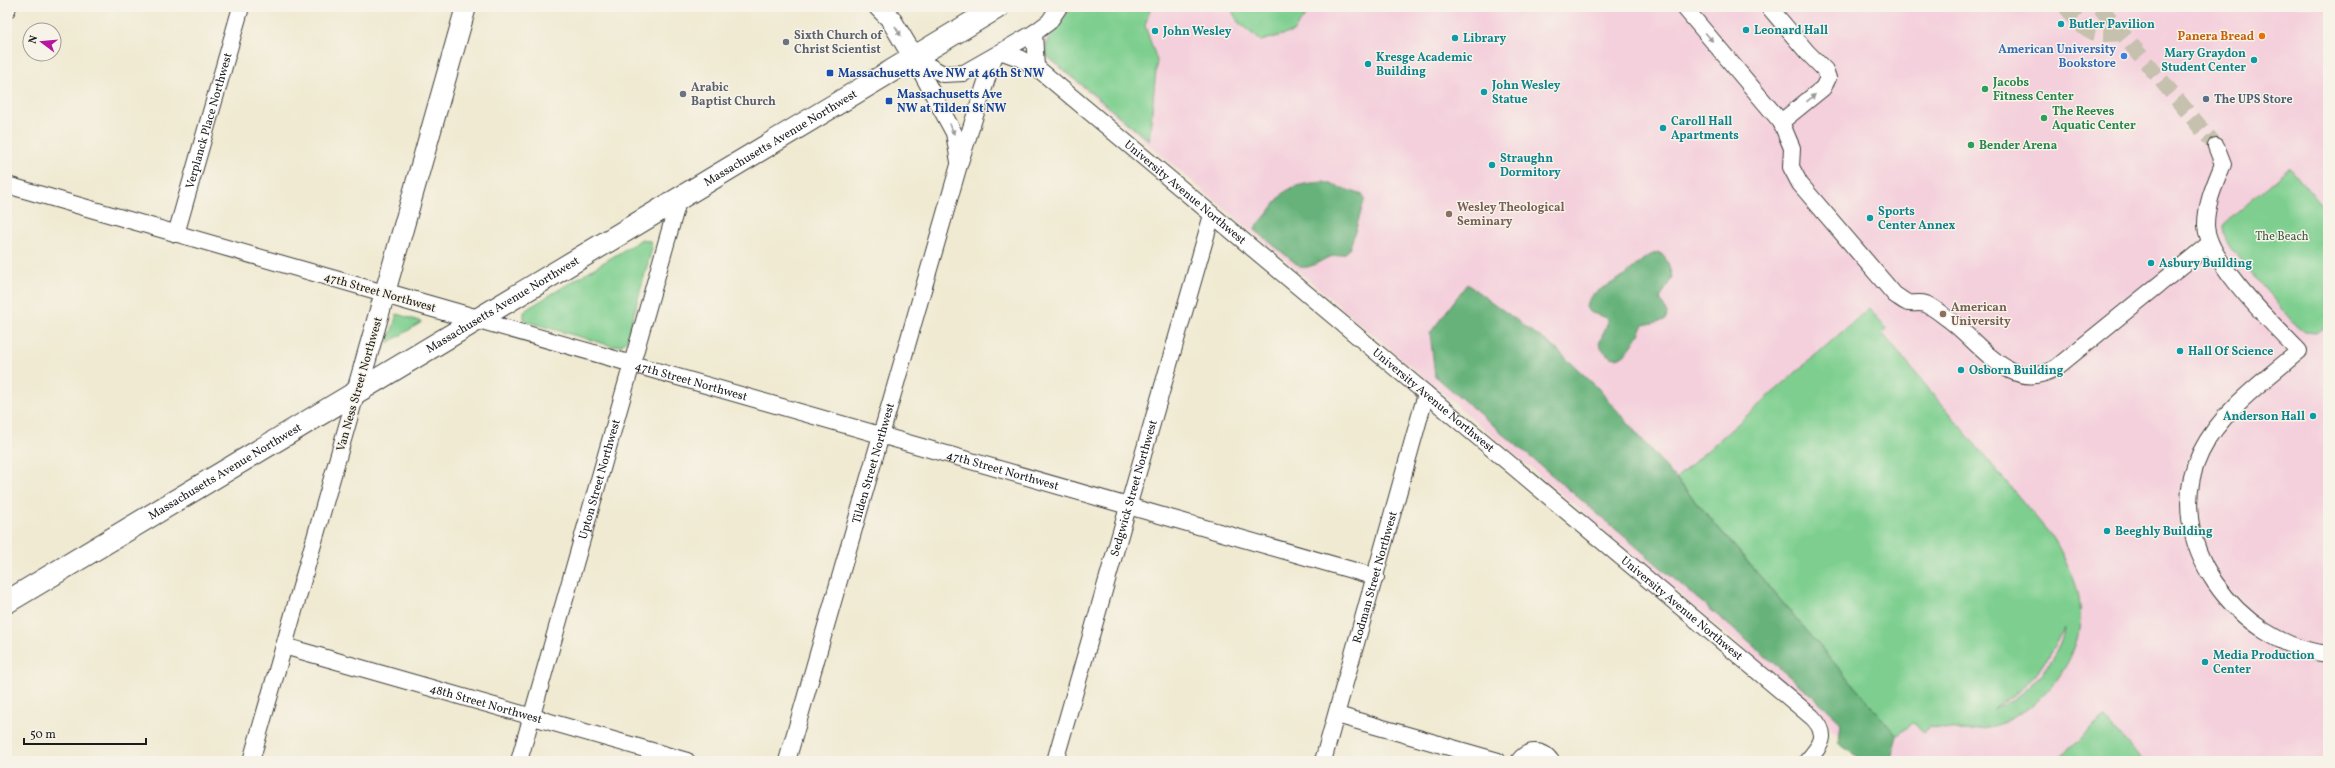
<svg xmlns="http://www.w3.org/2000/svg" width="2335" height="768" font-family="Vollkorn,serif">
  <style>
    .built { fill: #f4cfdc }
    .green { fill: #7ecf8f; stroke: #4d7656; fill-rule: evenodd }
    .forest { fill: #66b27a; stroke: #41674b }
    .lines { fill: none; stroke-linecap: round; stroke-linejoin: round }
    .minor-tunnel { stroke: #c6c1ae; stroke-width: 16; stroke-dasharray: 16 8; stroke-linecap: butt }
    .minor-casing { stroke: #3c3b37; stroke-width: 18 }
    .tertiary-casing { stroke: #3c3b37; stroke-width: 22 }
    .primary-casing { stroke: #3c3b37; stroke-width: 24 }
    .minor { stroke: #fff; stroke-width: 16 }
    .tertiary { stroke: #fff; stroke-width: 20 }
    .primary { stroke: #fff; stroke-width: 22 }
    .oneway { fill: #999 }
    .culture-dot { fill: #0f9aa8; stroke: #f7f3e8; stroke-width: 1.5 }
    .food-dot { fill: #e8710a; stroke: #f7f3e8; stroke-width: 1.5 }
    .worship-dot { fill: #6b7280; stroke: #f7f3e8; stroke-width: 1.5 }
    .shop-dot { fill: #3f7fe0; stroke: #f7f3e8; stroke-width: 1.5 }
    .transit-dot { fill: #1a4fb4; stroke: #f7f3e8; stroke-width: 1.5 }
    .leisure-dot { fill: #2e9e5b; stroke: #f7f3e8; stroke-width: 1.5 }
    .service-dot { fill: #5c6f8a; stroke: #f7f3e8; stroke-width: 1.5 }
    .education-dot { fill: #8d6e63; stroke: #f7f3e8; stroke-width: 1.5 }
    .labels { text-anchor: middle; stroke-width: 3; stroke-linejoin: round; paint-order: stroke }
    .culture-label { font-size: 12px; font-weight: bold; fill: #0d838f; stroke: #f7f3e8; text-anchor: start }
    .worship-label { font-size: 12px; font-weight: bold; fill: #5b616d; stroke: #f7f3e8; text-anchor: start }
    .food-label { font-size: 12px; font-weight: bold; fill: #c56008; stroke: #f7f3e8; text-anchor: end }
    .shop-label { font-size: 12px; font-weight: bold; fill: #366cbe; stroke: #f7f3e8; text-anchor: end }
    .transit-label { font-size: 12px; font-weight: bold; fill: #164399; stroke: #f7f3e8; text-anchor: start }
    .leisure-label { font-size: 12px; font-weight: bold; fill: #27864d; stroke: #f7f3e8; text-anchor: start }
    .service-label { font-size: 12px; font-weight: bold; fill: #4e5e75; stroke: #f7f3e8; text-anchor: start }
    .street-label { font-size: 12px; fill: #1c1c1c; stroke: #f7f3e8 }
    .education-label { font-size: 12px; font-weight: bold; fill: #785e54; stroke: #f7f3e8; text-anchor: start }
    .park-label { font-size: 12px; fill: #3e5b44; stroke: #f7f3e8 }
  </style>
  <rect width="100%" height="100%" fill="#f7f3e8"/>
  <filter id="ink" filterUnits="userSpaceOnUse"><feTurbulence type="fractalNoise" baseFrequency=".025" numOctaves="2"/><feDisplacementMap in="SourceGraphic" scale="8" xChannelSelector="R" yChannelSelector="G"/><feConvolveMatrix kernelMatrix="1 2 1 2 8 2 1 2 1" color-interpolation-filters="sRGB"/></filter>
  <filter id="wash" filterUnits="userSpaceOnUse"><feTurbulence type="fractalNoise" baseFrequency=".012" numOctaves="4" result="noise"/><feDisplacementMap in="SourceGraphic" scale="16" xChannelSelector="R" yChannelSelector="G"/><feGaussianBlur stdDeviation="0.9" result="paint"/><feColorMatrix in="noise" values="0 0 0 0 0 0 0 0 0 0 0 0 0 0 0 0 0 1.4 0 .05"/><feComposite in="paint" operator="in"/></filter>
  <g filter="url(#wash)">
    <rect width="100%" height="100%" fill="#f0ead2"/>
    <!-- built -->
    <path class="built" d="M1069 7H2328V761H1867L1831 730 1827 719 1043 55 1042 42Z"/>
    <!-- green -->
    <path class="green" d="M1072 7H1151L1145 26 1157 60 1149 141 1047 56 1046 43Z
      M1230 7H1312L1293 32 1261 41 1238 22Z
      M2290 167 2328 213V325L2317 333 2304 332 2296 326 2232 250C2226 242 2223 234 2223 225Z
      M642 239 650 241 652 248 627 339 622 345 612 346 528 322 524 319V312L527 309Z
      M1869 308 1886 329 1882 333 2054 539C2064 557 2075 577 2079 597 2089 655 2042 714 1987 728 1968 732 1950 730 1930 727L1924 732 1913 723 1897 736 1676 478ZM2064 628C2062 658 2021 701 1993 709 2002 702 2012 697 2021 689 2041 672 2052 650 2064 628Z
      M397 314 422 322 388 343Z
      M2104 718 2142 761H2055Z"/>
    <!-- forest -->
    <path class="forest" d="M1324 182 1363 195 1365 199C1362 207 1351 248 1348 251 1343 256 1332 255 1325 259 1317 263 1309 269 1300 267L1255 230 1256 226C1286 197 1274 185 1324 182Z
      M1658 252C1668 257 1669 267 1672 277L1660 299 1667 313 1666 320 1644 325C1634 343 1618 377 1599 344L1607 324V318L1589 312 1586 307 1588 300 1593 294 1624 276 1646 257Z
      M1467 284 1555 348 1597 387 1897 736 1890 761H1863L1838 743 1840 721 1824 706 1435 376 1430 333Z"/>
  </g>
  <g filter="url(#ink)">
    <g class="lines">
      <!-- minor-tunnel -->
      <path class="minor-tunnel" d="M2066 7C2087 33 2088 36 2122 33
        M2100 7 2216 146"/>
      <!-- minor casing -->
      <g class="minor-casing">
        <g id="minor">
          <path d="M1684 7 1781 122 1792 148 1791 167 1800 184 1895 295C1899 297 1903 301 1908 303 1913 304 1920 302 1926 304 1932 307 1939 312 1944 316 1979 339 2010 397 2057 367L2209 244"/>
          <path d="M1769 7 1807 52 1825 70 1828 78 1823 88 1781 122"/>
          <path d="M7 10 8 7"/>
          <path d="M1034 33 1036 67"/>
          <path id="s1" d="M1003 52 1019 58 1036 67 1812 717C1830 735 1821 745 1807 761"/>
          <path d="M914 58 943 74 964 73 1034 33 1049 22 1059 7"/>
          <path d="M914 59 954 133 959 162"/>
          <path d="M2216 146 2223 164C2215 184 2206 203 2206 225 2207 261 2273 324 2299 351 2264 381 2221 411 2201 452 2158 540 2239 645 2328 654"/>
          <path d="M7 185 384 293"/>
          <path id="s2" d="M176 234 241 7"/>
          <path id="s3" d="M475 319 1376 577"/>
          <path id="s4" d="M284 646 687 761"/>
          <path d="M1337 715 1498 761"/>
          <path d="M251 761 357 391"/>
          <path id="s5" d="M519 761 679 198"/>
          <path id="s6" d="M787 761 959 165 994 57"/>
          <path id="s7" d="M1055 761 1212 215"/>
          <path id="s8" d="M1323 761 1426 394"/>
          <path d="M1519 761C1527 749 1543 749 1551 761"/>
        </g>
      </g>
      <!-- tertiary casing -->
      <g class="tertiary-casing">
        <path id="tertiary" d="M879 7 890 18 914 58
          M384 293 475 319
          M357 391 466 7"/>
      </g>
      <!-- primary casing -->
      <g class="primary-casing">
        <g id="primary">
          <path id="s9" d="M7 602 998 7"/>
        </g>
      </g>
      <!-- minor -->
      <use href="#minor" class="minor"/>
      <!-- tertiary -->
      <use href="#tertiary" class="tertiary"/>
      <!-- primary -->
      <use href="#primary" class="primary"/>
    </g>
    <!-- one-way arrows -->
    <defs><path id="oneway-solid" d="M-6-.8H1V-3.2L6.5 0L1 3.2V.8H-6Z"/></defs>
    <g class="oneway">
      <use href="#oneway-solid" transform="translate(898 31) rotate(60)"/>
      <use href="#oneway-solid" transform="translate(1709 37) rotate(50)"/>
      <use href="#oneway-solid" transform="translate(1811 98) rotate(-40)"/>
      <use href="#oneway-solid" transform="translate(952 129) rotate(68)"/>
    </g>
  </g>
  <!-- markers -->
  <g class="culture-dot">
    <circle cx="2061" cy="24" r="4"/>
    <circle cx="1746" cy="30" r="4"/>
    <circle cx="1155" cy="31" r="4"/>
    <circle cx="1455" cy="38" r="4"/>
    <circle cx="2254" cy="60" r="4"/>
    <circle cx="1368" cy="64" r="4"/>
    <circle cx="1484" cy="92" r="4"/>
    <circle cx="1663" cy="128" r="4"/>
    <circle cx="1492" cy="165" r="4"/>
    <circle cx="1870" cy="218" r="4"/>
    <circle cx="2151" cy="263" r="4"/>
    <circle cx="2180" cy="351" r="4"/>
    <circle cx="1961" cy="370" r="4"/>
    <circle cx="2313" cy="416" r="4"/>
    <circle cx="2107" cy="531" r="4"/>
    <circle cx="2205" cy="662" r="4"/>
  </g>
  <circle class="food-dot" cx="2262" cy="36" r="4"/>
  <g class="worship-dot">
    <circle cx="786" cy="42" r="4"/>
    <circle cx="683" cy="94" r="4"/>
  </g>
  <circle class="shop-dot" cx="2124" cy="56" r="4"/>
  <g class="transit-dot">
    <rect x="826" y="69" width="8" height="8" rx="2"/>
    <rect x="885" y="97" width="8" height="8" rx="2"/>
  </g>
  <g class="leisure-dot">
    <circle cx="1985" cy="89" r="4"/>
    <circle cx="2044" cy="118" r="4"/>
    <circle cx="1971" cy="145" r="4"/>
  </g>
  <circle class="service-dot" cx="2206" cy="99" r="4"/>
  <g class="education-dot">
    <circle cx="1449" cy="214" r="4"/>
    <circle cx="1943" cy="314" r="4"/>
  </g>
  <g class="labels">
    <!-- culture labels -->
    <g class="culture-label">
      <text x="2069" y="28">Butler Pavilion</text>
      <text x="1754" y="34">Leonard Hall</text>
      <text x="1163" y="35">John Wesley</text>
      <text x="1463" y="42">Library</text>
      <text x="2246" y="57" text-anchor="end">Mary Graydon<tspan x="2246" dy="14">Student Center</tspan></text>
      <text x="1376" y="61">Kresge Academic<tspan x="1376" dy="14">Building</tspan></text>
      <text x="1492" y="89">John Wesley<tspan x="1492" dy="14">Statue</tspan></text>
      <text x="1671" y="125">Caroll Hall<tspan x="1671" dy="14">Apartments</tspan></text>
      <text x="1500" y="162">Straughn<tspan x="1500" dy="14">Dormitory</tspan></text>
      <text x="1878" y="215">Sports<tspan x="1878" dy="14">Center Annex</tspan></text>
      <text x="2159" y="267">Asbury Building</text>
      <text x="2188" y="355">Hall Of Science</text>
      <text x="1969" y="374">Osborn Building</text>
      <text x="2305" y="420" text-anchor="end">Anderson Hall</text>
      <text x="2115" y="535">Beeghly Building</text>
      <text x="2213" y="659">Media Production<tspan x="2213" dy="14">Center</tspan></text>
    </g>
    <!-- worship labels -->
    <g class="worship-label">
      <text x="794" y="39">Sixth Church of<tspan x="794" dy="14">Christ Scientist</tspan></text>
      <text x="691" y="91">Arabic<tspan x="691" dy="14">Baptist Church</tspan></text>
    </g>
    <!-- food labels -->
    <g class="food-label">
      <text x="2254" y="40">Panera Bread</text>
    </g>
    <!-- shop labels -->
    <g class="shop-label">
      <text x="2116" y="53">American University<tspan x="2116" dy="14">Bookstore</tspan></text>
    </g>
    <!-- transit labels -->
    <g class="transit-label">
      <text x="838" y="77">Massachusetts Ave NW at 46th St NW</text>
      <text x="897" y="98">Massachusetts Ave<tspan x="897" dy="14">NW at Tilden St NW</tspan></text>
    </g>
    <!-- leisure labels -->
    <g class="leisure-label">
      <text x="1993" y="86">Jacobs<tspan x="1993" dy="14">Fitness Center</tspan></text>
      <text x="2052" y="115">The Reeves<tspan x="2052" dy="14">Aquatic Center</tspan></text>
      <text x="1979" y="149">Bender Arena</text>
    </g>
    <!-- service labels -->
    <g class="service-label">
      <text x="2214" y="103">The UPS Store</text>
    </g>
    <!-- street labels -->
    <g class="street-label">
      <text dy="4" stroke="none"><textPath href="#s2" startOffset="118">Verplanck Place Northwest</textPath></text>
      <text dy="4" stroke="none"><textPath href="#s9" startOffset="902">Massachusetts Avenue Northwest</textPath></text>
      <text dy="4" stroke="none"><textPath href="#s1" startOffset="231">University Avenue Northwest</textPath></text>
      <text transform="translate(380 292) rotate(16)" y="4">47th Street Northwest</text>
      <text dy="4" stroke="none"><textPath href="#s9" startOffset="578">Massachusetts Avenue Northwest</textPath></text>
      <text dy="4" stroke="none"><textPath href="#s3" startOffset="225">47th Street Northwest</textPath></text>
      <text transform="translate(359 384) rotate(-74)" y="4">Van Ness Street Northwest</text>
      <text dy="4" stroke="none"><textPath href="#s1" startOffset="555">University Avenue Northwest</textPath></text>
      <text dy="4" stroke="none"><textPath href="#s6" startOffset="310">Tilden Street Northwest</textPath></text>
      <text dy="4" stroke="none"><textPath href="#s9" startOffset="254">Massachusetts Avenue Northwest</textPath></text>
      <text dy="4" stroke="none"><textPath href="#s3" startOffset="549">47th Street Northwest</textPath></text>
      <text dy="4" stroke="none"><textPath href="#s5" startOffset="293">Upton Street Northwest</textPath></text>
      <text dy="4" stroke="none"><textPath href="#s7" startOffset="284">Sedgwick Street Northwest</textPath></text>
      <text dy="4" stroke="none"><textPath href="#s8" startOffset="191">Rodman Street Northwest</textPath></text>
      <text dy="4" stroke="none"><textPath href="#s1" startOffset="879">University Avenue Northwest</textPath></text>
      <text dy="4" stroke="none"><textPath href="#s4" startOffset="210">48th Street Northwest</textPath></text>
    </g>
    <!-- education labels -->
    <g class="education-label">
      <text x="1457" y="211">Wesley Theological<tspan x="1457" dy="14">Seminary</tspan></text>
      <text x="1951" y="311">American<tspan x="1951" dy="14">University</tspan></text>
    </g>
    <!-- park labels -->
    <g class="park-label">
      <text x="2282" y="240">The Beach</text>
    </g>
  </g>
  <!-- margin -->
  <rect width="2335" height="768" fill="none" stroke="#f7f3e8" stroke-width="24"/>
  <!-- north arrow -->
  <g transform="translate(42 42) rotate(286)"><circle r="19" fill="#f7f3e8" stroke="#9f9d96"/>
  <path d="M0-3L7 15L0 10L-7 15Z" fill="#b5179e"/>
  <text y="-6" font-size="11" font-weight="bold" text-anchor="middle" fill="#1c1c1c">N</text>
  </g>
  <!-- scale -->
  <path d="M24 738v6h122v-6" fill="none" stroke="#1c1c1c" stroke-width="2"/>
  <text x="30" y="738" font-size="12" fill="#1c1c1c" stroke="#f7f3e8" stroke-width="3" paint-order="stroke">50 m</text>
</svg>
